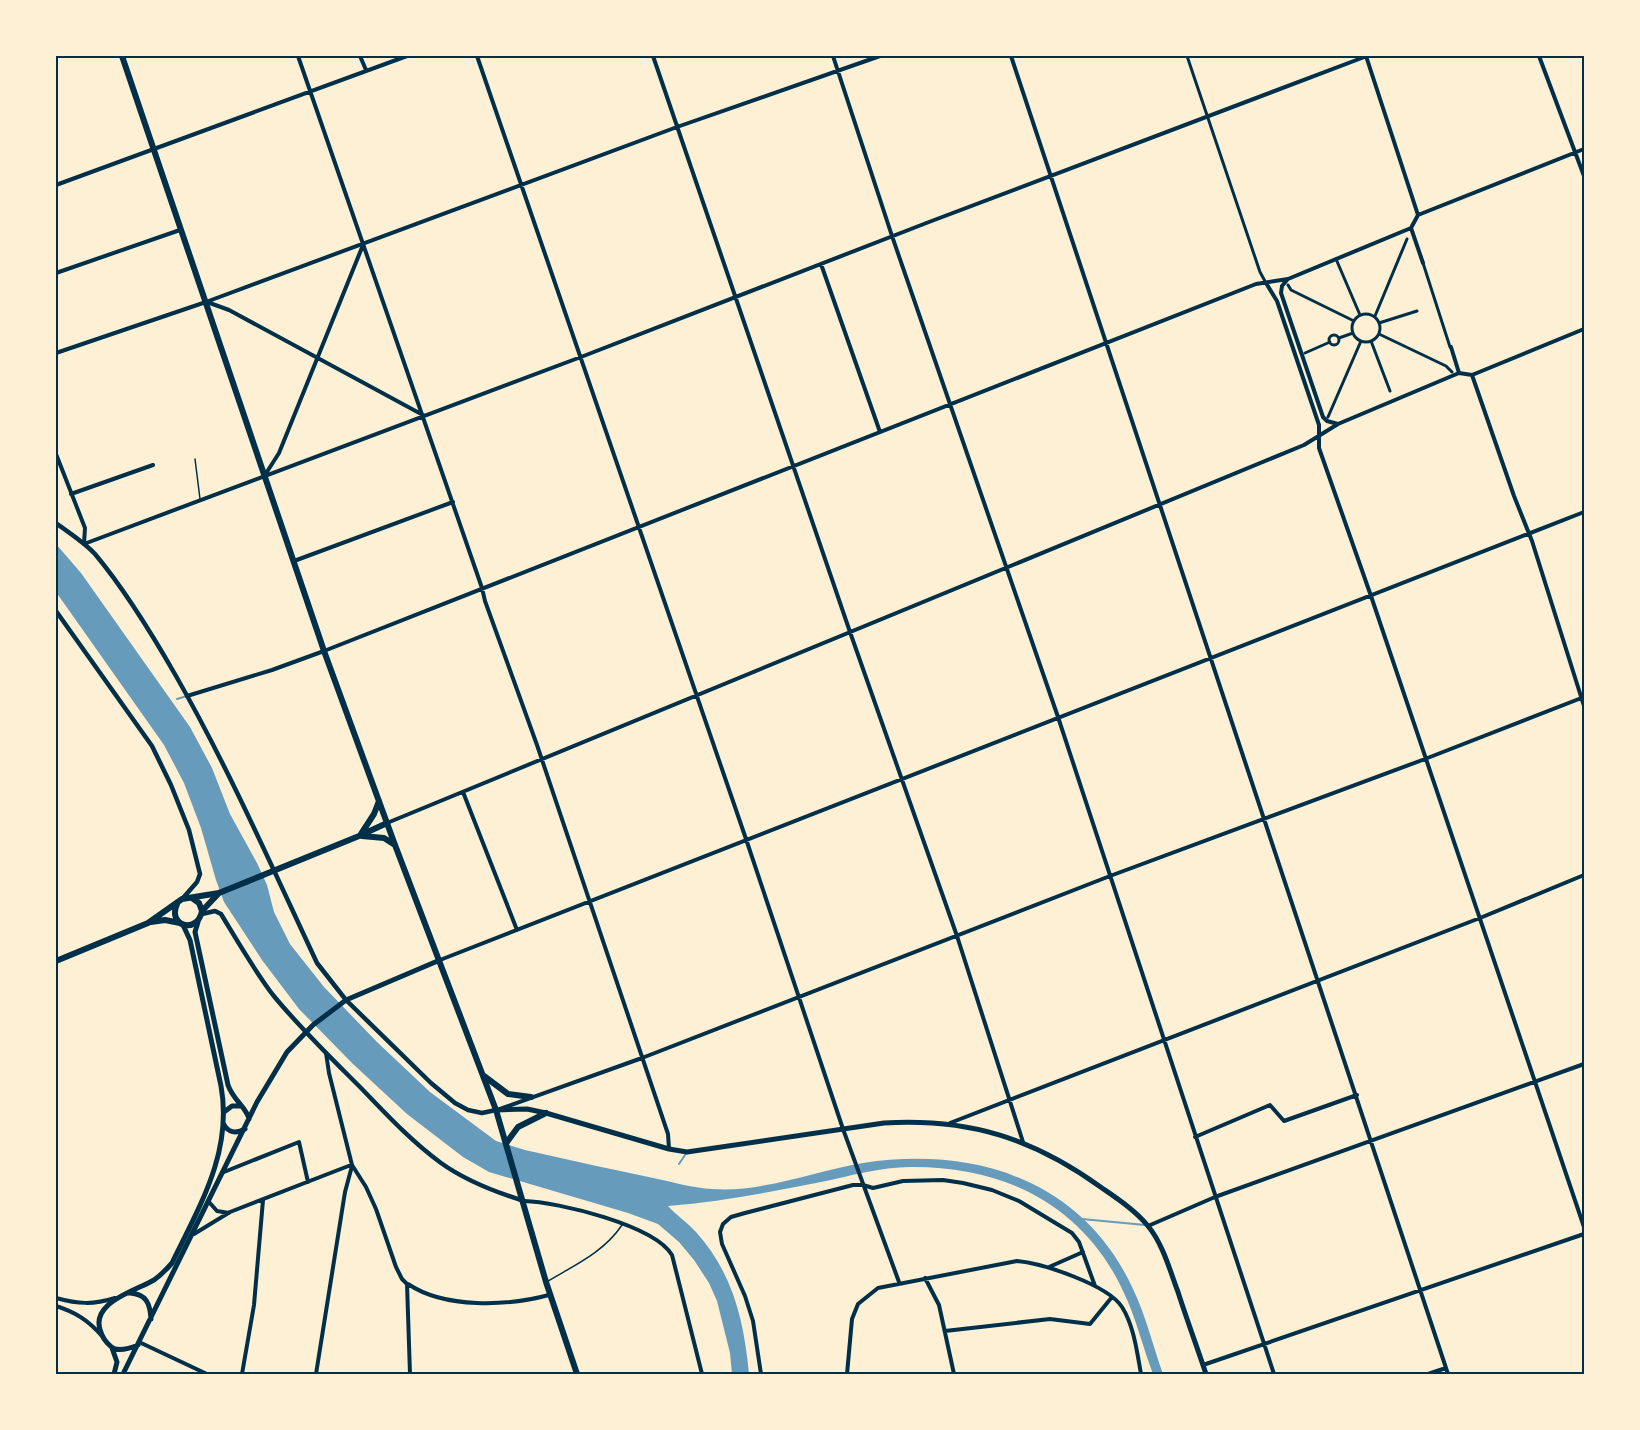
<svg xmlns="http://www.w3.org/2000/svg" width="1640" height="1430" font-family="'Libre Baskerville',serif">
  <style>
    .water { fill: #669bbc }
    .lines { fill: none; stroke-linecap: round; stroke-linejoin: round }
    .stream { stroke: #669bbc; stroke-width: 2 }
    .service { stroke: #003049; stroke-width: 1.5 }
    .pedestrian { stroke: #003049; stroke-width: 3 }
    .minor { stroke: #003049; stroke-width: 4 }
    .tertiary { stroke: #003049; stroke-width: 4.5 }
    .secondary { stroke: #003049; stroke-width: 5 }
    .primary { stroke: #003049; stroke-width: 6 }
    .neatline { fill: none; stroke: #003049; stroke-width: 2 }
  </style>
  <rect width="100%" height="100%" fill="#fdf0d5"/>
  <!-- water -->
  <path class="water" d="M56 544 81 573 190 727 212 768 230 814 257 863 267 885 274 912 290 944 324 987 377 1042 430 1092 496 1141 525 1150C570 1160 614 1170 658 1179 676 1183 694 1188 712 1189 761 1193 815 1171 863 1163 975 1146 1083 1180 1133 1289 1146 1316 1153 1346 1163 1374H1153C1143 1348 1136 1318 1124 1293 1084 1205 1004 1166 910 1167 881 1167 850 1176 821 1182 770 1192 720 1202 668 1206 676 1215 687 1222 696 1232 733 1273 744 1321 749 1374H732L730 1353 717 1301 709 1283 694 1260 679 1242 658 1224 628 1213 489 1172 463 1157 407 1114 353 1064 299 1009 262 960 224 902 216 880 201 828 184 783 164 745 56 592Z"/>
  <g class="lines">
    <!-- stream -->
    <path class="stream" d="M177 699 187 696
      M679 1164 687 1152
      M1082 1219 1145 1225"/>
    <!-- service -->
    <path class="service" d="M195 459 200 499
      M548 1281C575 1265 604 1252 622 1225"/>
    <!-- pedestrian -->
    <path class="pedestrian" d="M1187 56 1260 272 1266 283
      M1336 259 1360 315
      M1423 263 1450 347
      M1288 285 1291 290 1354 321
      M1352 328a14 14 0 1 1 28 0a14 14 0 1 1-28 0Z
      M1375 316 1407 239
      M1379 323 1417 311
      M1379 334 1446 366 1452 372
      M1329 340a5 5 0 1 1 10 0a5 5 0 1 1-10 0Z
      M1339 338 1353 333
      M1371 341 1390 391
      M1305 353 1330 342
      M1328 417 1361 341"/>
    <!-- minor -->
    <path class="minor" d="M298 56 482 588 485 601 537 745 668 1134 669 1149
      M360 56 366 70
      M477 56 746 839 843 1129 899 1282
      M653 56 850 632 957 936 1023 1142
      M833 56 892 236 1058 717 1274 1374
      M1011 56 1448 1374
      M1366 56 1418 215
      M1539 56 1584 176
      M56 185 407 56
      M1411 228 1423 263
      M821 264 880 432
      M56 273 180 230
      M1287 280 1282 286 1281 293 1323 417 1327 421 1338 424
      M1266 283 1277 301 1319 425V448L1371 596 1584 1227
      M207 302 229 310 423 415
      M1451 347 1459 373
      M56 353 206 302 677 127 880 56
      M1472 375 1514 496 1532 541 1584 706
      M56 454 85 528 84 544 581 357 929 222 1367 56
      M265 475 279 453 363 245
      M71 494 153 465
      M294 561 453 502
      M187 696 272 670 324 651 1256 284 1288 279 1411 228 1418 215 1584 149
      M463 792 517 930
      M387 823 1304 445 1338 424 1459 373 1472 375 1584 329
      M440 960 1584 512
      M326 1053 329 1073 352 1165 366 1187 376 1209 396 1267 402 1279 407 1284 410 1374
      M500 1109 642 1058 1110 876 1425 759 1584 697
      M950 1123 1480 918 1584 875
      M1195 1137 1270 1105 1284 1121 1357 1095
      M224 1172 299 1142 308 1182
      M524 1201C558 1202 654 1225 672 1255L702 1374
      M209 1202 217 1211 229 1213
      M1148 1226 1215 1197 1584 1064
      M194 1234 230 1212 351 1165
      M1049 1267 1083 1252
      M925 1278 939 1305 954 1374
      M408 1284C445 1309 508 1306 549 1295
      M56 1298C78 1304 93 1305 115 1298
      M56 1306C75 1312 88 1320 102 1336
      M945 1331 1050 1319 1090 1324 1112 1297
      M139 1342 207 1374
      M1203 1365 1584 1234
      M242 1374 254 1305 263 1200
      M316 1374 345 1192 352 1166
      M761 1374 753 1321 745 1296 722 1244 720 1232 723 1224 731 1217 745 1213 853 1185H863L873 1188 903 1181 943 1180 963 1183 992 1190 1019 1201 1072 1233 1079 1242 1095 1286
      M847 1374 852 1319 858 1304 878 1288 1017 1261C1042 1263 1108 1285 1122 1307 1134 1326 1137 1352 1141 1374
      M1428 1374 1446 1368"/>
    <!-- tertiary -->
    <path class="tertiary" d="M56 523C69 533 84 542 95 554 126 591 152 634 176 676 229 769 272 867 317 963L346 1000 431 1083 455 1103 468 1110 482 1113 496 1110
      M56 611 152 746 171 785 189 830 200 874 197 882 183 898
      M202 914 215 911 221 914C238 942 254 970 273 995 300 1028 331 1058 361 1088 386 1114 412 1142 441 1163 466 1181 495 1192 524 1201"/>
    <!-- secondary -->
    <path class="secondary" d="M198 922 195 932 228 1085C233 1100 247 1108 249 1119
      M496 1110 527 1109 546 1113 669 1149 687 1152 884 1123C969 1118 1033 1138 1102 1188 1118 1199 1136 1211 1148 1226 1163 1244 1170 1271 1178 1292 1187 1320 1197 1347 1206 1374
      M224 1112 232 1106H241
      M223 1123C228 1133 236 1134 245 1129
      M130 1293C146 1294 150 1303 151 1319
      M138 1345C131 1348 123 1351 115 1349 110 1347 104 1340 102 1335 86 1303 136 1291 154 1280 161 1275 166 1270 172 1263 199 1207 233 1152 221 1086L190 940 183 925
      M112 1348 117 1362 114 1374
      M123 1374 257 1102 287 1052 313 1025 346 1000 440 960"/>
    <!-- primary -->
    <path class="primary" d="M122 56 324 651 395 845 496 1110 546 1282 577 1374
      M361 834 374 814 379 801
      M362 836 384 838 395 845
      M177 904C167 926 197 935 202 911L199 903 192 898
      M202 911 219 893
      M151 922 165 920 180 923
      M56 961 148 923 182 899 219 893 359 836 387 823
      M484 1076 508 1094 531 1097
      M507 1142 518 1127 546 1113"/>
  </g>
  <!-- border -->
  <rect width="1640" height="1430" fill="none" stroke="#fdf0d5" stroke-width="114"/>
  <rect x="57" y="57" width="1526" height="1316" class="neatline"/>
</svg>
